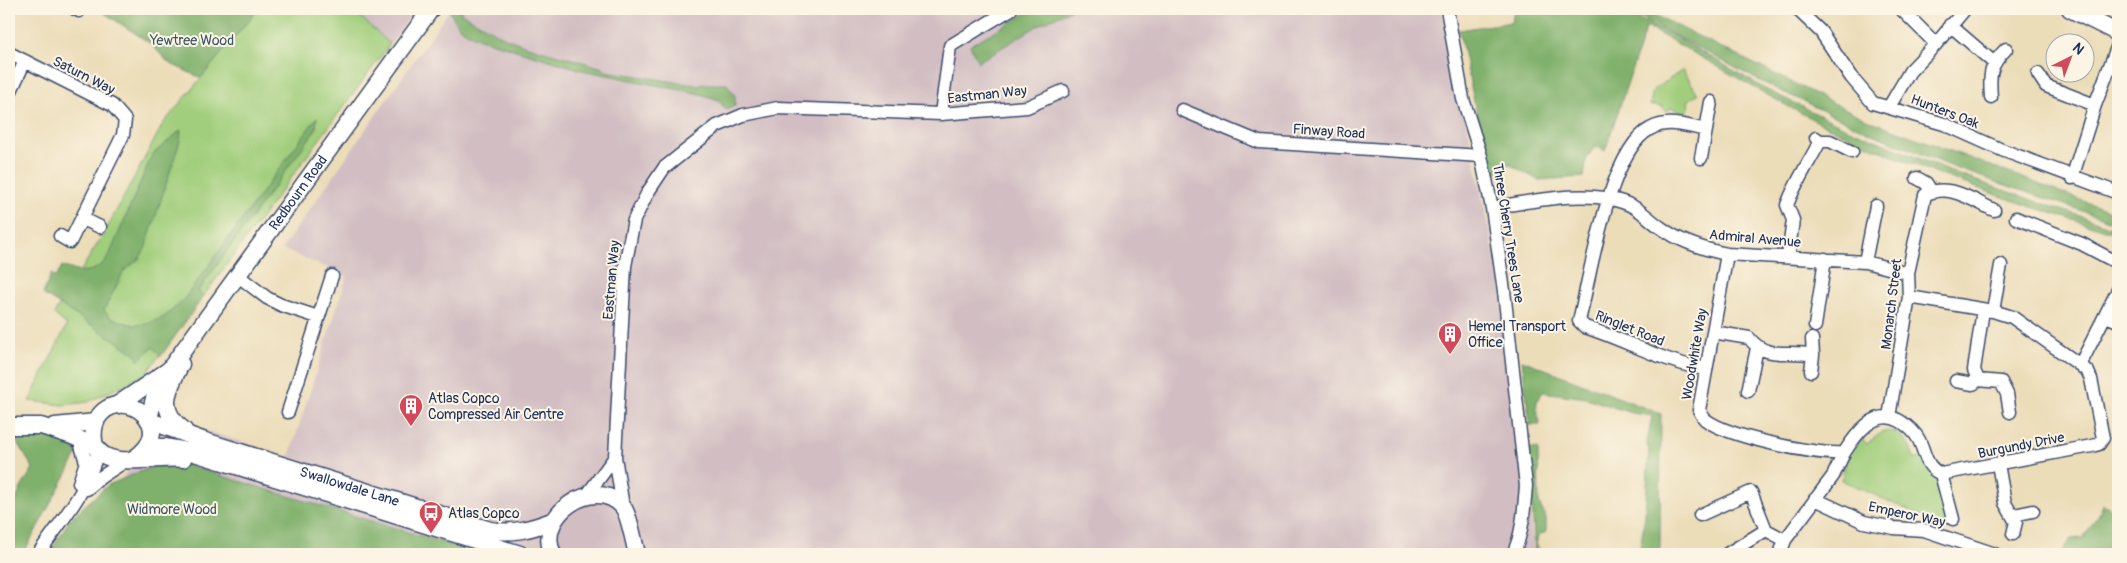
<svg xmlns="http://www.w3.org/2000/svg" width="2127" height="563" font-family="Pangolin,sans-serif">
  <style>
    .industrial { fill: #d2bec2 }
    .green { fill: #a1ce7c; stroke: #5e7e6d }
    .forest { fill: #80b16c; stroke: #4e7065 }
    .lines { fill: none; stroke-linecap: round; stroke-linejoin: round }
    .minor-casing { stroke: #3a496c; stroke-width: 15 }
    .major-casing { stroke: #3a496c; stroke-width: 19 }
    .minor { stroke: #fff; stroke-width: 12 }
    .major { stroke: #fff; stroke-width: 16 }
    .labels { text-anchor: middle; stroke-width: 4; stroke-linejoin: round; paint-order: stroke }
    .park-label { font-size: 14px; fill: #3c5766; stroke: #fcf5e5 }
    .street-label { font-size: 14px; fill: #1b2f5e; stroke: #fcf5e5 }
    .poi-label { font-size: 14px; fill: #1b2f5e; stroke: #fcf5e5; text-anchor: start }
  </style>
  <rect width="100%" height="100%" fill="#fcf5e5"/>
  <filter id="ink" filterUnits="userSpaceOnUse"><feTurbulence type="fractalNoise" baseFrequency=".02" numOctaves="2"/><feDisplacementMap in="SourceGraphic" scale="10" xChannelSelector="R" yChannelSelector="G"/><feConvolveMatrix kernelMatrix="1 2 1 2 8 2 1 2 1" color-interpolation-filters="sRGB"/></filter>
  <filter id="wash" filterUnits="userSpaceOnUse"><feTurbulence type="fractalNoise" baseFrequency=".0096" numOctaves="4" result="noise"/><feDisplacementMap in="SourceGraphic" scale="20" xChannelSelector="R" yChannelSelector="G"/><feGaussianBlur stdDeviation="1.12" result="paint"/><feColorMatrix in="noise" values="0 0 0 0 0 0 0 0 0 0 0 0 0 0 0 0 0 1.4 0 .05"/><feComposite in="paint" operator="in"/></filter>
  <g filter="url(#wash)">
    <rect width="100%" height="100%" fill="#ecddb9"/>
    <!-- industrial -->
    <path class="industrial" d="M352 9H417L390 44 367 33Z
      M450 9H1442L1513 341 1534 554H69L128 470 201 429 289 457 347 276 282 249Z"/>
    <!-- green -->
    <path class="green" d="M258 9H352L390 44 145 375 88 402 64 405 29 401 67 325 54 314 106 230 163 124Z
      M1683 70 1698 94 1688 101 1689 109 1686 112 1670 108 1667 112 1661 106 1650 105 1653 90Z
      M1891 431C1905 435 1910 446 1914 459L1923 458 1939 479 1951 529 1841 480 1847 460 1861 439 1867 444 1882 432Z"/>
    <!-- forest -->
    <path class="forest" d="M98 9H258L201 78 169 63 150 43Z
      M448 9H461V13L505 38 524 45 603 68 606 71 700 86 701 84H727L735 96V106L725 109 719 100 700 94 582 70 477 38 460 28Z
      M1034 9H1072L1039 25 978 62 970 45Z
      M1514 9H1619L1676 37 1767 90 1842 126 1956 174 2118 229V234C2024 205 1931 175 1841 133 1774 102 1712 61 1646 27L1605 151 1596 146 1587 157 1584 177 1538 180 1509 164 1492 175 1488 149 1482 139 1459 30 1512 22Z
      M1626 9H1643L1866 119 2118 214V223L1958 169 1868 132 1758 80Z
      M317 117 316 129 198 291 203 297 161 356 153 347 138 361 136 354 43 294 51 274 56 277 62 266C82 274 95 275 109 256L152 155 181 130 180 141 145 249 139 259 124 271 104 310 110 317 123 322 134 325 147 324 164 317 182 302Z
      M1522 360 1661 414 1660 554H1639L1645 516 1649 451 1647 442 1652 416 1631 413 1586 398 1543 392C1533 402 1537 412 1540 425H1530Z
      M9 430 67 441 78 453 23 554H9V518L21 488 33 468Z
      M1529 448 1538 449 1539 503 1546 518V532L1538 536 1536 545 1544 554H1535Z
      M169 460 481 554H49L70 519 108 485Z
      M2103 504 2118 512V554H2059L2071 539 2083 538 2099 514Z"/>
  </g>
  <g filter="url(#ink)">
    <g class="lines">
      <!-- minor casing -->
      <g class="minor-casing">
        <path id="minor" d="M75 9 79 11
          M1447 9 1463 99 1481 156 1492 208 1504 291 1526 486C1524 508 1523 534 1513 554
          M1797 9 1821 32 1851 77 1873 103 1944 124 2002 150 2118 193
          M1901 9 1936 44
          M1950 25 1993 62
          M9 53 112 105 125 120 123 135 70 242 60 236
          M2038 74 2046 86 2095 105
          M9 95 25 61
          M1991 97C1989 74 1990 65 2006 49
          M1889 107 1910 71 1936 44 1965 9
          M1182 110 1259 142 1481 156
          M941 114 950 46 1011 9
          M1820 141H1830L1852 152
          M1701 158 1711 102
          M1917 178 1926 183 1931 191
          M2072 178 2095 105 2118 45
          M1492 208C1532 201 1595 187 1632 206 1643 212 1650 220 1660 227 1680 242 1702 249 1727 254L1865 262 1908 273
          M2016 218 2082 244 2118 263
          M83 219 100 227
          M1727 254 1699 410C1701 413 1703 418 1706 420 1729 437 1815 455 1844 453 1856 434 1875 407 1900 421 1908 426 1915 432 1919 440 1926 454 1925 467 1941 474L2092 446 2099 444 2103 438 2091 379 2088 372 2080 365 2012 317 1993 311 1909 297
          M1788 257 1793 220 1787 205C1796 181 1809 163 1820 141L1816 138
          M1865 262 1876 206
          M237 275 267 298 281 305 318 317
          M1983 310 1974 370 1978 380 2001 382 2007 394 2010 412
          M1993 311 2001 265
          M2106 316 2118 321
          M1815 326 1825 259
          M1713 332 1749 338C1767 361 1788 349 1813 355L1812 339
          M2080 365 2118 290
          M1705 369C1663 362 1626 340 1585 327L1579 321C1590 277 1609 150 1650 129 1668 119 1688 126 1706 130
          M1811 371 1813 355
          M1956 381 1973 384 1978 380
          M1748 391 1757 348
          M288 412 332 276
          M1889 417 1909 297 1908 273 1925 195C1948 182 1972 200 1994 210
          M1998 464 2005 503 2016 522 2013 534
          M1941 474 1953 519
          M79 483 86 462 79 439
          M87 489 101 477 127 460
          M587 495 615 457
          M1815 499 1864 522 1894 528 1924 530 1995 554
          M623 507 615 457 625 266 634 220 648 192 664 168 717 126 743 115 778 108 941 114 1027 107 1063 91
          M1700 515 1751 492 1766 530
          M2014 515 2033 511
          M38 554C61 521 89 490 98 450
          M1727 554 1766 530 1785 540
          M1780 554 1785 540 1833 476 1844 453"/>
      </g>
      <!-- major casing -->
      <g class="major-casing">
        <g id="major">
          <path d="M2070 9 2118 33"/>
          <path d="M181 364C168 389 156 410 184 430"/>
          <path id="s1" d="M117 405 169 370 431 9"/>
          <path d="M149 419 154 398 164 377"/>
          <path id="s2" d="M150 421 205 441 490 530C513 534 531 529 552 521"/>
          <path d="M9 426H41L72 436 95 446"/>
          <path d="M55 426 96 422"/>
          <path d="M147 447H166L188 451 520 554"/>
          <path d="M133 459C183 428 121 381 97 419 93 427 93 433 94 441 99 473 161 455 183 459"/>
          <path d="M553 554C534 516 594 475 622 506 629 513 634 543 637 554"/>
        </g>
      </g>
      <!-- minor -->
      <use href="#minor" class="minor"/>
      <!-- major -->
      <use href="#major" class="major"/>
    </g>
  </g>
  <!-- icons -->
  <defs>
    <g id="building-pin" transform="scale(1.25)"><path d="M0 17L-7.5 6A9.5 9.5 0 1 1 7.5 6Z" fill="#d1495b" stroke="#fcf5e5"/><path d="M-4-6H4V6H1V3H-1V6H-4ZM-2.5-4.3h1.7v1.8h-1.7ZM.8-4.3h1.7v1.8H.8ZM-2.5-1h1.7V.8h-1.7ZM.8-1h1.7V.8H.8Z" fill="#fff"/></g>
    <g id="bus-pin" transform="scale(1.25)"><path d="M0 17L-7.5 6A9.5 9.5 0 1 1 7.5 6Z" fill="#d1495b" stroke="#fcf5e5"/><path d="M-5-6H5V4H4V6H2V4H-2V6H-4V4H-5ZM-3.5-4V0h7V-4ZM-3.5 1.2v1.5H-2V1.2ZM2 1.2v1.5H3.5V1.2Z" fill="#fff"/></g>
  </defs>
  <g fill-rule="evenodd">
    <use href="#building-pin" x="1450" y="334"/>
    <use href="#building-pin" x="411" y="406"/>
    <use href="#bus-pin" x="431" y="513"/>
  </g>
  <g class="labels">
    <!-- park labels -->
    <g class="park-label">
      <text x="192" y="45">Yewtree Wood</text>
      <text x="172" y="514">Widmore Wood</text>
    </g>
    <!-- street labels -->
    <g class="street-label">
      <text transform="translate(84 75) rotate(27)" y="5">Saturn Way</text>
      <text transform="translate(987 94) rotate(-6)" y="5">Eastman Way</text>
      <text transform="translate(1945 111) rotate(21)" y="5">Hunters Oak</text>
      <text transform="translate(1329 131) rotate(4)" y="5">Finway Road</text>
      <text dy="5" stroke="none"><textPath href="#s1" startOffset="282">Redbourn Road</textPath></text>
      <text transform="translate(1509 233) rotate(81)" y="5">Three Cherry Trees Lane</text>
      <text transform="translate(1755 238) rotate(5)" y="5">Admiral Avenue</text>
      <text transform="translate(611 280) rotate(-85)" y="5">Eastman Way</text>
      <text transform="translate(1891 304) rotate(-83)" y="5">Monarch Street</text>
      <text transform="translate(1630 328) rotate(22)" y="5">Ringlet Road</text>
      <text transform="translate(1694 354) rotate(-80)" y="5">Woodwhite Way</text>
      <text transform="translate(2021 445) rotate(-11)" y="5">Burgundy Drive</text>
      <text dy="5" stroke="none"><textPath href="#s2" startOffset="210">Swallowdale Lane</textPath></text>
      <text transform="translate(1907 514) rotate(12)" y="5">Emperor Way</text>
    </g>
    <!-- poi labels -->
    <g class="poi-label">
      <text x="1468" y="331">Hemel Transport<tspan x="1468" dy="16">Office</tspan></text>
      <text x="428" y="403">Atlas Copco<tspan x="428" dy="16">Compressed Air Centre</tspan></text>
      <text x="448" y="518">Atlas Copco</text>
    </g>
  </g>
  <!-- margin -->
  <rect width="2127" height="563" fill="none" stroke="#fcf5e5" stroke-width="30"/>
  <!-- north arrow -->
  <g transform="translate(2070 58) rotate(42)"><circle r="24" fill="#fcf5e5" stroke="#a2a6af"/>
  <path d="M0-4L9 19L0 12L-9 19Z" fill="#d1495b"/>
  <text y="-8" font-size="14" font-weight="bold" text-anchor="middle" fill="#1b2f5e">N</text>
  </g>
</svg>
